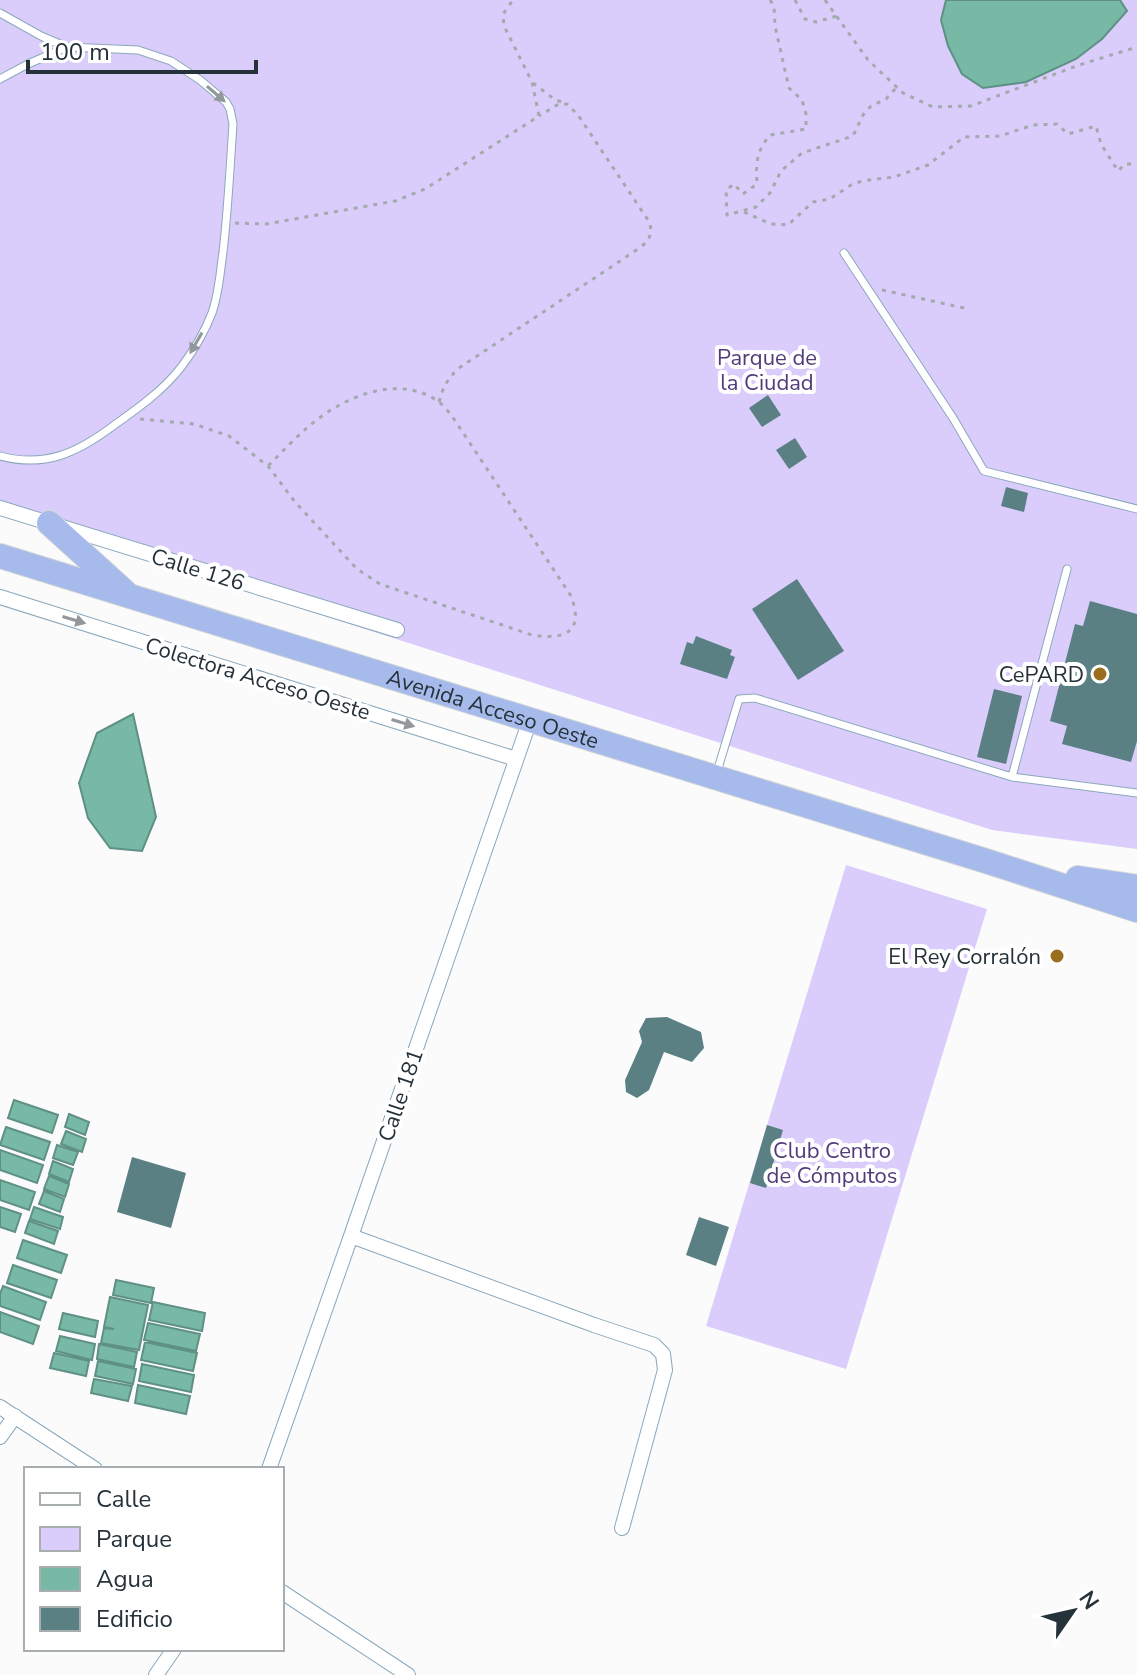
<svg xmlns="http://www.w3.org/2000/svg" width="1137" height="1675" font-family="'Nunito Sans',sans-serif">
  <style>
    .green { fill: #dacdfc }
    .water { fill: #77b9a5; stroke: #5f9085; stroke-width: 2 }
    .building { fill: #5a8084 }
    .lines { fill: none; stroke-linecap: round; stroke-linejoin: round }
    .service-casing { stroke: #8aa8bb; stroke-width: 9 }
    .minor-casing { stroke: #8aa8bb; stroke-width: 16 }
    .trunk-casing { stroke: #d4d6d7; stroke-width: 26 }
    .path { stroke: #a4a9ac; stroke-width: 3; stroke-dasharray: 4 6; stroke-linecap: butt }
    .service { stroke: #fff; stroke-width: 7 }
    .minor { stroke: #fff; stroke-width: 14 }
    .trunk { stroke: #a6bbeb; stroke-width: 24 }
    .oneway { fill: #92989c }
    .poi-dot { fill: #996e1c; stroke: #fff; stroke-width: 3 }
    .labels { text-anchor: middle; stroke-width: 8; stroke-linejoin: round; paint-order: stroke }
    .park-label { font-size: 22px; fill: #513b7a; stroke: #fff }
    .street-label { font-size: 22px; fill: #263239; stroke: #fff }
    .poi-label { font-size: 22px; fill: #263239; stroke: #fff; text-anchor: end }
  </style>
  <rect width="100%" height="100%" fill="#fbfbfb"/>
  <!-- green -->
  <path class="green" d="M0 0H1137V849L992 830 0 512Z
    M846 865 987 909 846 1369 706 1326Z"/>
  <!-- water -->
  <path class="water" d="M946 0H1120L1127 11 1102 39 1076 59 1026 82 983 88 962 74 948 46 941 20Z
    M133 714 156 817 142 851 110 848 88 818 79 783 97 733Z
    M14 1100 58 1115 52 1133 8 1118Z
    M69 1114 89 1122 85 1135 65 1127Z
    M6 1127 50 1142 44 1160 0 1145Z
    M66 1131 86 1139 82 1152 61 1144Z
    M57 1145 78 1152 73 1165 53 1158Z
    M0 1150 43 1165 37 1183 0 1170Z
    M53 1161 73 1169 69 1182 49 1174Z
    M49 1176 69 1184 65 1197 44 1189Z
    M0 1180 35 1192 29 1210 0 1200Z
    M44 1191 64 1199 60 1212 39 1204Z
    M0 1207 21 1214 15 1232 0 1227Z
    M34 1207 63 1217 60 1229 30 1219Z
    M29 1221 58 1231 54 1244 25 1233Z
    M23 1240 67 1255 61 1273 17 1258Z
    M13 1265 57 1280 51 1298 7 1283Z
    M116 1280 154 1288 151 1303 113 1295Z
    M3 1286 46 1302 40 1320 0 1306V1294Z
    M110 1297 148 1305 139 1350 101 1343 104 1328 114 1329 104 1327Z
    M153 1302 205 1313 202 1331 149 1320Z
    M0 1312 39 1326 33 1344 0 1332Z
    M63 1313 98 1321 95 1337 59 1329Z
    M148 1323 200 1334 196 1351 144 1340Z
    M60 1336 95 1344 92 1360 56 1351Z
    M145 1342 197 1353 193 1371 141 1360Z
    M99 1344 137 1352 134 1367 97 1359Z
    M54 1353 89 1361 86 1376 50 1368Z
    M98 1361 136 1369 133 1384 95 1376Z
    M142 1364 194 1375 191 1392 139 1381Z
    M94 1379 132 1386 128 1401 91 1393Z
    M138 1385 190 1396 186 1414 135 1403Z"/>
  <!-- building -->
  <path class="building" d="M768 395 781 415 762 427 749 408Z
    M795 438 807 457 789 469 776 450Z
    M1006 487 1028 493 1024 512 1001 506Z
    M797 579 844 651 798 680 752 609Z
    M1090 601 1137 614V741L1131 762 1062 744 1067 726 1050 721 1075 624 1083 626Z
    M696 636 732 650 730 655 735 657 727 679 680 664 687 642 693 644Z
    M994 689 1022 696 1006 764 977 757Z
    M667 1017 701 1032 704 1048 692 1062 664 1052 649 1090 637 1098 626 1092 625 1080 642 1042 639 1031 646 1018Z
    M767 1125 783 1130 766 1188 750 1183Z
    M132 1157 186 1173 171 1228 117 1212Z
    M699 1217 729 1227 716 1266 686 1255Z"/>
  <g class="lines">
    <!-- service casing -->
    <g class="service-casing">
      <path id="service" d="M0 13 41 36 67 47 138 50 171 61 200 80 226 102 230 109 233 124C230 167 228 210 223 252 220 273 219 293 212 313 205 331 194 350 182 366 164 390 137 409 113 426 77 453 45 468 0 456
        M0 79 28 64 67 47
        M844 253 953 418 984 471 1137 509
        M716 775 739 699 755 698 1012 777 1137 793
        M1012 777 1067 569"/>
    </g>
    <!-- minor casing -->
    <g class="minor-casing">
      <path id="minor" d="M0 508 397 630
        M0 597 516 759
        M351 1236 594 1325 654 1345 663 1354 665 1370 622 1528
        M0 1407 95 1469
        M0 1437 15 1416
        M269 1469 351 1236 530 720
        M282 1592 408 1675
        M156 1675 174 1649"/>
    </g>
    <!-- trunk casing -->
    <g class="trunk-casing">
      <g id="trunk">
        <path d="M49 523 125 592"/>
        <path id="s1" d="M0 556 986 861 1137 910"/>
        <path d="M1078 878 1137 887"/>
      </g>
    </g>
    <!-- path -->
    <path class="path" d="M770 0 774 6 775 26 789 88 802 100 806 114V129L770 135C756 152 756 162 757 184L743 194 734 184 726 190 727 215 756 207 770 193 781 171 802 153 853 136 863 115 871 106 886 99 897 87
      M795 0 805 19 816 22 837 16
      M825 0 868 60 903 93 933 107 971 106 1079 65 1137 47
      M533 83 554 99 567 104
      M744 212 771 224 788 225 813 202 830 199 851 185 862 181 894 177 928 165 964 137 1000 136 1033 125 1057 124 1068 134 1096 126 1101 144 1118 171 1125 164H1137
      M235 223 266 224 395 201 425 189 539 116 532 82 504 26 503 14 513 0
      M882 290 964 308
      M439 402C443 387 448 378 459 368L641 247C650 239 652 235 650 223L578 115 567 104 557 105 539 116
      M140 419 194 424 229 436 268 466 295 502 357 569 380 584 532 635C564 640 585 633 571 596L452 416C448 411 444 406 439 402 398 372 341 398 308 427 294 439 281 453 268 466"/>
    <!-- service -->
    <use href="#service" class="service"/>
    <!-- minor -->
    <use href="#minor" class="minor"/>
    <!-- trunk -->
    <use href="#trunk" class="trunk"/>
  </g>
  <!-- one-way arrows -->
  <defs><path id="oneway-solid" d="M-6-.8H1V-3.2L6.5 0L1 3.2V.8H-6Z" transform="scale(2)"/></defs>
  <g class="oneway">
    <use href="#oneway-solid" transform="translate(216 94) rotate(41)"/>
    <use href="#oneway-solid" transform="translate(196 343) rotate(120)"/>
    <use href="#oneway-solid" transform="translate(74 620) rotate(17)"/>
    <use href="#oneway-solid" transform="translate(403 723) rotate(17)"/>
  </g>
  <!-- markers -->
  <g class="poi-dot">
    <circle cx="1100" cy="674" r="8"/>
    <circle cx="1057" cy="956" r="8"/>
  </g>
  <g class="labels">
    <!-- park labels -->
    <g class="park-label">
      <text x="767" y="365">Parque de<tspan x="767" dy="25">la Ciudad</tspan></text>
      <text x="832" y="1158">Club Centro<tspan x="832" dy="25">de Cómputos</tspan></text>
    </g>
    <!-- street labels -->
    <g class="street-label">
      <text transform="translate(198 569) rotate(17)" y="8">Calle 126</text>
      <text transform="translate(258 678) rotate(17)" y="8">Colectora Acceso Oeste</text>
      <text dy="8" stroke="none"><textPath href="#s1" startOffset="516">Avenida Acceso Oeste</textPath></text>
      <text transform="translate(400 1095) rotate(-71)" y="8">Calle 181</text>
    </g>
    <!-- poi labels -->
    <g class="poi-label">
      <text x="1084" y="682">CePARD</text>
      <text x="1041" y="964">El Rey Corralón</text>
    </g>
  </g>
  <!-- legend -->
  <rect x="24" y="1467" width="260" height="184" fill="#ffffff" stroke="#a8adb0" stroke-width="2"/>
  <rect x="40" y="1493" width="40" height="12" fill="#ffffff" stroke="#a8adb0" stroke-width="2"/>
  <text x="96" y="1507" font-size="24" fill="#263239">Calle</text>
  <rect x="40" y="1527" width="40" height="24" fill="#dacdfc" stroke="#a8adb0" stroke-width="2"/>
  <text x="96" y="1547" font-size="24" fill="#263239">Parque</text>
  <rect x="40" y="1567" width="40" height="24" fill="#77b9a5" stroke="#a8adb0" stroke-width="2"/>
  <text x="96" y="1587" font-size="24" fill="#263239">Agua</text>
  <rect x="40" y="1607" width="40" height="24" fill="#5a8084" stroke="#a8adb0" stroke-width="2"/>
  <text x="96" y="1627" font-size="24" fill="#263239">Edificio</text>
  <!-- north arrow -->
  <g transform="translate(1073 1611) rotate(56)" stroke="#ffffff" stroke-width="6" paint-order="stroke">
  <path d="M0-6L14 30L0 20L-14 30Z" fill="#263239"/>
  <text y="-12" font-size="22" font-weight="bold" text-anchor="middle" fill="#263239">N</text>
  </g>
  <!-- scale -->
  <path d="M28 60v12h228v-12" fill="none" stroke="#263239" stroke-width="4"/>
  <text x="40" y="60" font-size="24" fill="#263239" stroke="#ffffff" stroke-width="6" paint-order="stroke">100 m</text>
</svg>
